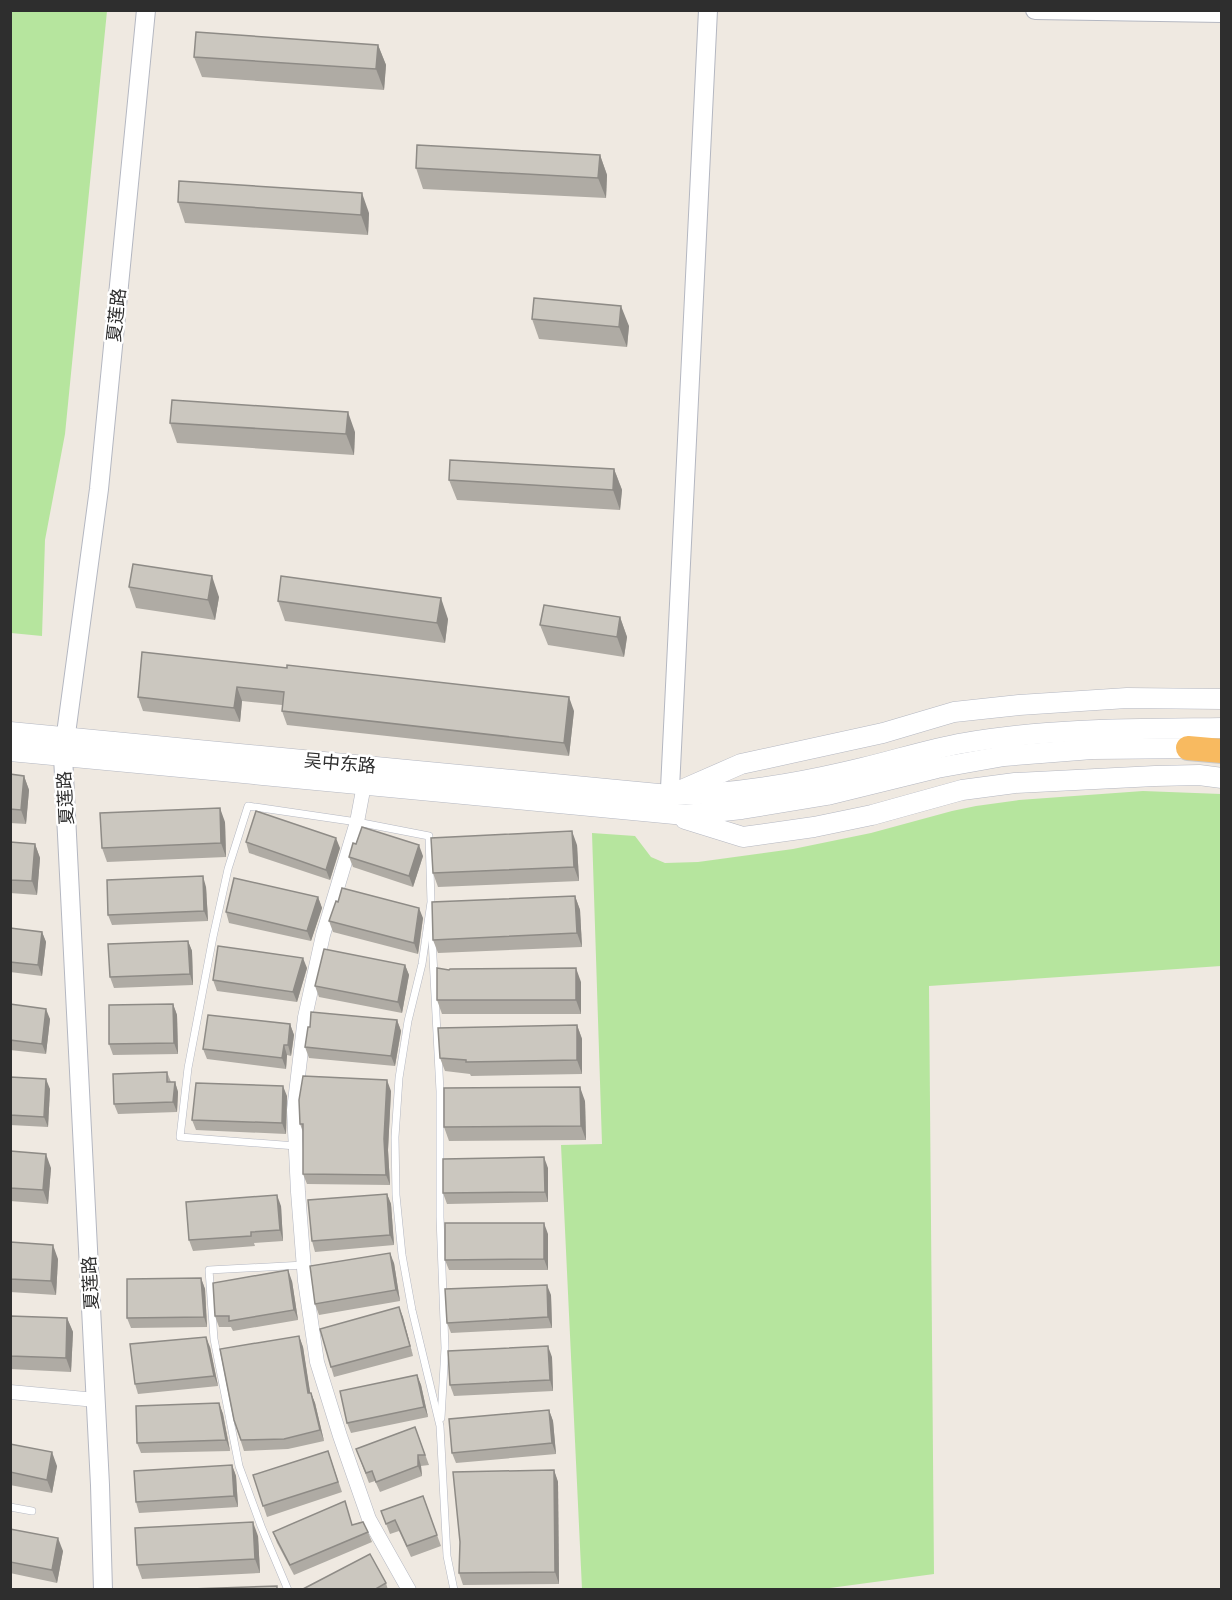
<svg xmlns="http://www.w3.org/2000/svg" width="1232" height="1600" font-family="'Public Sans','Noto Sans SC',sans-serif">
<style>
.green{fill:#b6e59e}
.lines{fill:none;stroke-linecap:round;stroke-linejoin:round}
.service-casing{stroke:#b4b7c1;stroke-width:8}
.minor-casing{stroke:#b4b7c1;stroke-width:15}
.tertiary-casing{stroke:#b4b7c1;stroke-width:20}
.secondary-casing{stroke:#b4b7c1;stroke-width:21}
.trunk-casing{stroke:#c9c9c9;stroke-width:26}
.service{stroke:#fff;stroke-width:7}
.minor{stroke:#fff;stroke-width:14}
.tertiary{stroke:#fff;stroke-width:18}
.secondary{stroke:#fff;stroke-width:20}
.trunk{stroke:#f8ba60;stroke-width:24}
.wall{fill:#afaba4}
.shaded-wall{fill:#8e8b86}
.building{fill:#cbc7bf;stroke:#8e8b86;stroke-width:1.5}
.labels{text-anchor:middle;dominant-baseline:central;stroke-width:5;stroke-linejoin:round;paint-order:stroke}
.street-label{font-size:18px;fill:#2e2e2e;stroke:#fff}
</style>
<rect width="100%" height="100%" fill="#efe9e1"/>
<g class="green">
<polygon points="10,11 107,11 65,434 45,540 42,636 11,633"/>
<polygon points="1143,791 1221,794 1221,966 929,986 934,1574 815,1590 582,1589 561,1145 602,1144 592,833 635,836 651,857 665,863 698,862 793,849 871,833 952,811 976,806 1019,800"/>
</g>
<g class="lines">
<g class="service-casing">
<g id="service">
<polyline points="431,919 440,1091 440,1217 445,1348 441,1418"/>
<polyline points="296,1146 180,1137 188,1068 213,937 228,869 248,806 357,822 429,836 431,902 422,964 408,1021 399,1078 395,1137 396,1195 402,1255 412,1310 440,1426 447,1556 454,1590"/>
<polyline points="10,1507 32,1511"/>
<polyline points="288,1590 261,1526 239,1466 214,1339 209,1270 304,1265"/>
</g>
</g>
<g class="minor-casing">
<g id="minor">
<polyline points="364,785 357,822 323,935 305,1017 294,1110 298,1192 305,1281 317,1362 340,1436 369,1519 409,1590"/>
<polyline points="10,1392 96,1400"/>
</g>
</g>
<g class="tertiary-casing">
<g id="tertiary">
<polyline points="1035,10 1222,13"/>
<polyline points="669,809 708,10"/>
<polyline points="103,1590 100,1485 63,756 99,489 146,10"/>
</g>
</g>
<g class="secondary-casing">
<g id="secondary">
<path d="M 10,732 L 669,795 C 734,795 800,783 862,768 C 896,760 929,749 964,743 C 1049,728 1135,729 1222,728"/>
<polyline points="10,751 685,815 742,809 827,795 937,768 1004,756 1092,749 1201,748"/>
<polyline points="677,792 741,764 883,733 954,712 1019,705 1127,698 1222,699"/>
<polyline points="685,819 743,837 814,827 872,815 962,790 1015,783 1155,776 1199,775 1222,778"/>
</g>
</g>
<g class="trunk-casing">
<polyline id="trunk" points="1188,748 1222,751"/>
</g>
<use href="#service" class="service"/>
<use href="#minor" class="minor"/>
<use href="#tertiary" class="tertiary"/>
<use href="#secondary" class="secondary"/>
<use href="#trunk" class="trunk"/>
</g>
<g class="wall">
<polygon points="378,45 386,65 384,90 202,77 194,57"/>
<polygon points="600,155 607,175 606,198 423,189 416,168"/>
<polygon points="178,202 369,213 368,235 185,223"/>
<polygon points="532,319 629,326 627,347 539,339"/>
<polygon points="170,423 355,432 354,455 177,443"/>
<polygon points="614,469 622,490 620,510 457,500 449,480"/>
<polygon points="129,587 219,597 215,620 136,608"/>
<polygon points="278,601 448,619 445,643 285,621"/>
<polygon points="620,617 627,637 624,657 548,645 540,625"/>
<polygon points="142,652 574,711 569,756 287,725 282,711 282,705 242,701 240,722 143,711 138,697"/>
<polygon points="10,774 24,776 29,790 26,824 10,823"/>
<polygon points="225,822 226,857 107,862 102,848"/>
<polygon points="10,842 35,844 40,858 37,895 10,893"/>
<polygon points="246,842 340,848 330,880 249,853"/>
<polygon points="356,844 423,856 413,887 353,867 349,857"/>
<polygon points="577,845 579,881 438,887 433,873"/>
<polygon points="206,887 208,921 112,925 108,915"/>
<polygon points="575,896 580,910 582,947 438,953 433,940"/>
<polygon points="318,897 322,908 311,941 229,923 226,912"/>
<polygon points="338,902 423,918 418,954 333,932 329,921"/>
<polygon points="10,928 42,932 46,942 42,976 10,972"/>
<polygon points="188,941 192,951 193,985 114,988 110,977"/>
<polygon points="405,965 409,975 402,1013 319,997 315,986"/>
<polygon points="307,968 297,1002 217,991 213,980"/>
<polygon points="449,970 581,982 581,1014 442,1014 437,1000"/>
<polygon points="10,1004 50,1019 46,1054 10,1050"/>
<polygon points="173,1004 177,1015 178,1054 113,1055 109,1044"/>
<polygon points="397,1020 401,1031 395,1066 309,1058 305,1047"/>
<polygon points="290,1024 294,1035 291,1056 287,1055 286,1069 207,1059 203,1049"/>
<polygon points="577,1025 582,1039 582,1074 471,1076 470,1074 445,1071 440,1058"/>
<polygon points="167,1072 171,1082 175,1082 178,1092 177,1112 118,1114 114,1104"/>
<polygon points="10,1077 50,1089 48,1127 10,1125"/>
<polygon points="391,1091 388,1150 390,1185 307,1184 303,1174 303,1132 300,1124"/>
<polygon points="287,1096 286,1134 196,1130 192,1120"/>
<polygon points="585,1101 586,1140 449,1141 444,1127"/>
<polygon points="10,1151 51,1168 48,1204 10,1201"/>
<polygon points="548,1168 548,1202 447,1204 443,1193"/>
<polygon points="387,1194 391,1204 394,1245 315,1252 312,1241"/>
<polygon points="281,1206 283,1241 254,1243 255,1246 193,1251 189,1240"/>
<polygon points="548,1234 548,1270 449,1270 445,1260"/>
<polygon points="10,1242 58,1259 56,1295 10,1292"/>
<polygon points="394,1263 400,1301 319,1315 315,1304"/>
<polygon points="201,1278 205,1289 207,1327 131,1328 127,1318"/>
<polygon points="292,1281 298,1320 233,1331 231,1327 219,1327 215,1316"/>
<polygon points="551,1295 552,1328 451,1333 447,1323"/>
<polygon points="399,1307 413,1356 334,1377 331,1367"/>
<polygon points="10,1316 67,1318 73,1332 71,1372 10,1369"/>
<polygon points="299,1336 303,1347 310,1393 311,1393 315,1403 324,1441 288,1449 244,1451 234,1420"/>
<polygon points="210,1347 218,1386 138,1394 135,1384"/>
<polygon points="552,1357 553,1391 454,1396 450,1385"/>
<polygon points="417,1375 421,1385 428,1417 351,1433 347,1423"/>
<polygon points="219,1403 223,1414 230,1451 141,1453 137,1443"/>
<polygon points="549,1410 553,1421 556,1454 456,1463 452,1453"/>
<polygon points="415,1427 429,1465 421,1466 422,1476 380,1492 375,1481 369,1483 356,1449"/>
<polygon points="10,1444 57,1466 52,1493 10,1485"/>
<polygon points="328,1451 342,1492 267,1517 253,1475"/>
<polygon points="232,1465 236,1476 238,1507 139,1513 136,1502"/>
<polygon points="554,1470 558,1482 559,1584 463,1585 459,1573"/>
<polygon points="423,1496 441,1546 411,1557 399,1531 390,1534 381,1511"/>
<polygon points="353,1525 368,1532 372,1542 294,1575 277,1543 273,1532"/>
<polygon points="10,1529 63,1551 57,1583 10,1573"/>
<polygon points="258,1536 260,1573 142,1579 137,1565"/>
<polygon points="386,1583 388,1590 303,1590"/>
</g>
<g class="shaded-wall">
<polygon points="378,45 386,65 384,90 376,69"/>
<polygon points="600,155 607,175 606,198 598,178"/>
<polygon points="362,193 369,213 368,235 361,215"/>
<polygon points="621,306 629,326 627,347 619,327"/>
<polygon points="348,412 355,432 354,455 346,434"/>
<polygon points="614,469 622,490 620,510 613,490"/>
<polygon points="212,576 219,597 215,620 208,600"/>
<polygon points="441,598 448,619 445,643 437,623"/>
<polygon points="620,617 627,637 624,657 617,637"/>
<polygon points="237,687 242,701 240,722 234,708"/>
<polygon points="569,697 574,711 569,756 564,743"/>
<polygon points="24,776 29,790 26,824 21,810"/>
<polygon points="220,808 225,822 226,857 221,843"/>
<polygon points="572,831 577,845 579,881 574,867"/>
<polygon points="336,838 340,848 330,880 326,870"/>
<polygon points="35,844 40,858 37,895 32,881"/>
<polygon points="419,845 423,856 413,887 409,876"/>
<polygon points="203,876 206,887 208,921 204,911"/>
<polygon points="575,896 580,910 582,947 577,933"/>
<polygon points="318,897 322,908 311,941 307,931"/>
<polygon points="419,908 423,918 418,954 414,943"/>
<polygon points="42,932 46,942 42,976 38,965"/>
<polygon points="188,941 192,951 193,985 190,974"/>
<polygon points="303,958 307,968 297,1002 293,992"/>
<polygon points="405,965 409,975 402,1013 398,1002"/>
<polygon points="576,968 581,982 581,1014 576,1000"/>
<polygon points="173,1004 177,1015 178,1054 174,1043"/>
<polygon points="46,1009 50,1019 46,1054 42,1044"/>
<polygon points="397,1020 401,1031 395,1066 391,1056"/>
<polygon points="290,1024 294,1035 291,1056 288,1045"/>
<polygon points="577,1025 582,1039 582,1074 577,1060"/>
<polygon points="284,1045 287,1055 286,1069 282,1058"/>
<polygon points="46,1079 50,1089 48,1127 44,1117"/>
<polygon points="387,1080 391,1091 388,1150 390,1185 386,1175 384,1139"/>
<polygon points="175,1082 178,1092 177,1112 173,1102"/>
<polygon points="283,1086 287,1096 286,1134 282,1123"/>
<polygon points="580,1087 585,1101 586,1140 581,1126"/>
<polygon points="46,1154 51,1168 48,1204 43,1190"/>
<polygon points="544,1157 548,1168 548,1202 545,1192"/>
<polygon points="387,1194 391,1204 394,1245 390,1235"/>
<polygon points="277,1195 281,1206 283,1241 280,1230"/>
<polygon points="544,1223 548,1234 548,1270 544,1259"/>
<polygon points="53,1245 58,1259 56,1295 51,1281"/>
<polygon points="390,1253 394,1263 400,1301 396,1290"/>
<polygon points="288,1270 292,1281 298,1320 294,1310"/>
<polygon points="201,1278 205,1289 207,1327 204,1317"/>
<polygon points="547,1285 551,1295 552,1328 548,1317"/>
<polygon points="399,1307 403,1317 413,1356 410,1346"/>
<polygon points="67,1318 73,1332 71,1372 66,1358"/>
<polygon points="299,1336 303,1347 312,1404 308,1393"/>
<polygon points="206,1337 210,1347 218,1386 214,1376"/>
<polygon points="548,1346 552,1357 553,1391 550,1380"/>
<polygon points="417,1375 421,1385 428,1417 424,1407"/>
<polygon points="311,1393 315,1403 324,1441 320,1430"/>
<polygon points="219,1403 223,1414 230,1451 226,1440"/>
<polygon points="549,1410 553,1421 556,1454 552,1443"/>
<polygon points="52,1452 57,1466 52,1493 47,1480"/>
<polygon points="418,1455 421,1466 422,1476 418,1466"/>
<polygon points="232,1465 236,1476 238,1507 234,1496"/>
<polygon points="554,1470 558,1482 559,1584 555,1572"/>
<polygon points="253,1522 258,1536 260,1573 255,1559"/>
<polygon points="58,1538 63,1551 57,1583 52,1570"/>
</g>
<g class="building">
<polygon points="196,32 378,45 376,69 194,57"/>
<polygon points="417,145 600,155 598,178 416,168"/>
<polygon points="179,181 362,193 361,215 178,202"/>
<polygon points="534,298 621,306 619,327 532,319"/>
<polygon points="172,400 348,412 346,434 170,423"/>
<polygon points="450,460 614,469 613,490 449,480"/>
<polygon points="133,564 212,576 208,600 129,587"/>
<polygon points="281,576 441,598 437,623 278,601"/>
<polygon points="544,605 620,617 617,637 540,625"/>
<polygon points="142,652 287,668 287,665 569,697 564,743 282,711 284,692 237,687 234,708 138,697"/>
<polygon points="10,774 24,776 21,810 10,809"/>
<polygon points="220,808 221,843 102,848 100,813"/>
<polygon points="256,811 336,838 326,870 246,842"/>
<polygon points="362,827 419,845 409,876 349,857 353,843 356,844"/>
<polygon points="572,831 574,867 433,873 431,838"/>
<polygon points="10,842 35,844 32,881 10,880"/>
<polygon points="203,876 204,911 108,915 107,880"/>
<polygon points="234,878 318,897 307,931 226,912"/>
<polygon points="342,888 419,908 414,943 329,921 336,901 338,902"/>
<polygon points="575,896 577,933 433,940 432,902"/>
<polygon points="10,928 42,932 38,965 10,962"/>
<polygon points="188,941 190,974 110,977 108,944"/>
<polygon points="218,946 303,958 293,992 213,980"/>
<polygon points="324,949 405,965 398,1002 315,986"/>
<polygon points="437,968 449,970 450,969 576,968 576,1000 437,1000"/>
<polygon points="10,1004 46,1009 42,1044 10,1040"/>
<polygon points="173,1004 174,1043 109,1044 109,1005"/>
<polygon points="311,1012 397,1020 391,1056 305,1047 308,1027 310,1027"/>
<polygon points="208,1015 290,1024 288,1045 284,1045 282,1058 203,1049"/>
<polygon points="577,1025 577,1060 466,1062 466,1060 440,1058 438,1028"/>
<polygon points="167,1072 167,1082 175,1082 173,1102 114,1104 113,1074"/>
<polygon points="303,1076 387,1080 384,1139 386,1175 303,1174 303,1124 300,1124 299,1100"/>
<polygon points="10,1077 46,1079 44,1117 10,1115"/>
<polygon points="196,1083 283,1086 282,1123 192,1120"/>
<polygon points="580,1087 581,1126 444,1127 444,1088"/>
<polygon points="10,1151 46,1154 43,1190 10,1188"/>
<polygon points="544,1157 545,1192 443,1193 443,1159"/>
<polygon points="387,1194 390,1235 312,1241 308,1200"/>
<polygon points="277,1195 280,1230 251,1232 251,1236 189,1240 186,1202"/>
<polygon points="445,1223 544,1223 544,1259 445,1260"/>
<polygon points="10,1242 53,1245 51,1281 10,1279"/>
<polygon points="390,1253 396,1290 315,1304 310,1266"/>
<polygon points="288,1270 294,1310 229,1321 229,1316 215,1316 213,1283"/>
<polygon points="201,1278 204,1317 127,1318 127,1279"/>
<polygon points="547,1285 548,1317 447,1323 445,1289"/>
<polygon points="399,1307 410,1346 331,1367 320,1329"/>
<polygon points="10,1316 67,1318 66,1358 10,1356"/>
<polygon points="299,1336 308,1393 311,1393 320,1430 284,1439 241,1440 234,1420 220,1349"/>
<polygon points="206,1337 214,1376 135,1384 130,1344"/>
<polygon points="548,1346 550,1380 450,1385 448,1351"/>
<polygon points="417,1375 424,1407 347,1423 340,1391"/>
<polygon points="219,1403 226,1440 137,1443 136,1406"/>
<polygon points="549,1410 552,1443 452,1453 449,1419"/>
<polygon points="415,1427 425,1455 418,1455 418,1466 376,1482 372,1471 366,1473 356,1449"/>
<polygon points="10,1444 52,1452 47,1480 10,1472"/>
<polygon points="328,1451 338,1482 263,1506 253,1475"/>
<polygon points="232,1465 234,1496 136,1502 134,1471"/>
<polygon points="554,1470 555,1572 459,1573 460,1542 453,1472"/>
<polygon points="423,1496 437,1535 407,1546 395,1520 386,1524 381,1511"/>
<polygon points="345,1501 352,1525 363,1522 368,1532 290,1565 273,1532"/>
<polygon points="253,1522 255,1559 137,1565 135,1528"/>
<polygon points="10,1529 58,1538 52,1570 10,1562"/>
<polygon points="370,1554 386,1583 374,1590 303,1589"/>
<polygon points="277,1586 277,1590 161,1590"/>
</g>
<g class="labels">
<g class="street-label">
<text transform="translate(116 315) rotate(-84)">夏莲路</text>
<text transform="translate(340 763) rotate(5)">吴中东路</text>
<text transform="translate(65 798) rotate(-93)">夏莲路</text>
<text transform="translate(90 1283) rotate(-93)">夏莲路</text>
</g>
</g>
<rect width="1232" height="1600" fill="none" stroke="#2e2e2e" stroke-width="24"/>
</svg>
